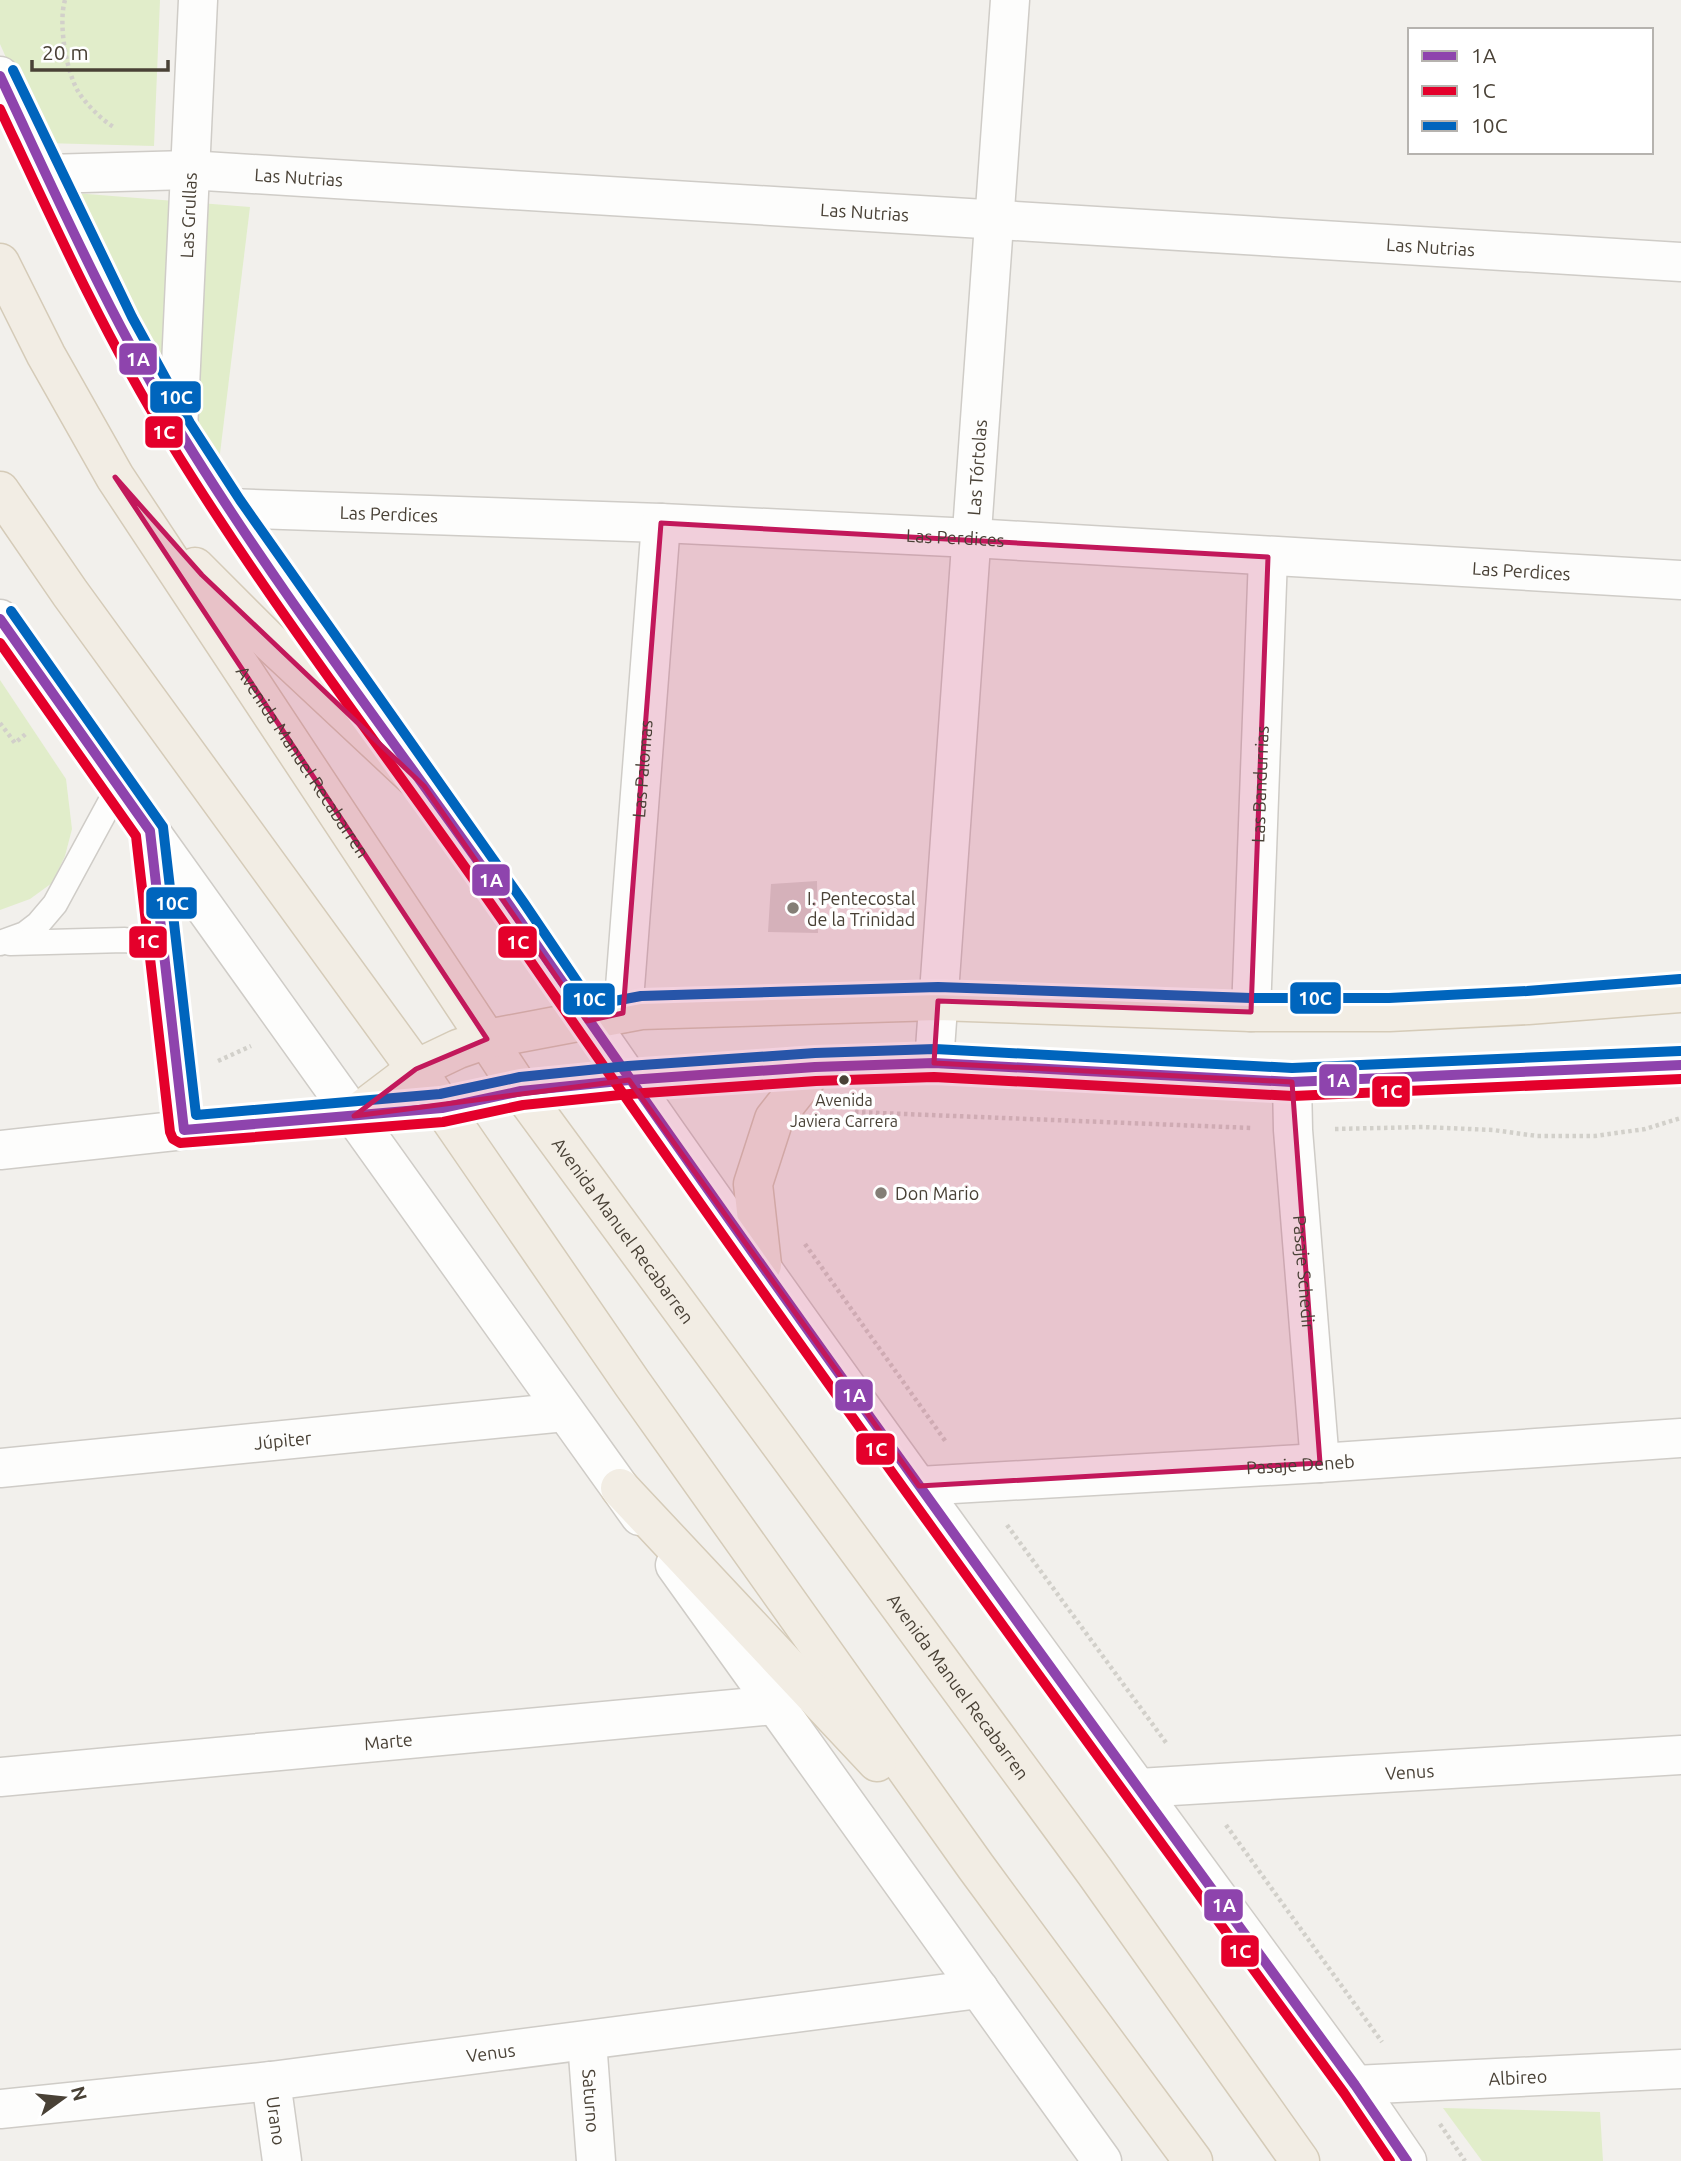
<svg xmlns="http://www.w3.org/2000/svg" width="1681" height="2161" font-family="Ubuntu,sans-serif">
<style>
.green{fill:#e1edca}
.building{fill:#dad7d2}
.lines{fill:none;stroke-linecap:round;stroke-linejoin:round}
.service-casing{stroke:#cfccc7;stroke-width:27}
.minor-casing{stroke:#cfccc7;stroke-width:41}
.tertiary-casing{stroke:#cfccc7;stroke-width:41}
.primary-casing{stroke:#d5cbb8;stroke-width:41}
.path{stroke:#d2d0ca;stroke-width:4.5;stroke-dasharray:3.5 3.5;stroke-linecap:butt}
.service{stroke:#fdfdfc;stroke-width:24}
.minor{stroke:#fdfdfc;stroke-width:38}
.tertiary{stroke:#fdfdfc;stroke-width:38}
.primary{stroke:#f2ede4;stroke-width:38}
.bus-1-casing{stroke:#fff;stroke-width:16}
.bus-2-casing{stroke:#fff;stroke-width:16}
.bus-3-casing{stroke:#fff;stroke-width:16}
.bus-1{stroke:#8e44ad;stroke-width:10}
.bus-2{stroke:#e4002b;stroke-width:10}
.bus-3{stroke:#0065bd;stroke-width:10}
.marked{fill:#c2185b;fill-opacity:0.2;stroke:#c2185b;stroke-width:5;stroke-linejoin:round}
.poi-dot{fill:#847e76;stroke:#fff;stroke-width:2.5}
.bus-dot{fill:#494136;stroke:#fff;stroke-width:2.5}
.labels{text-anchor:middle;dominant-baseline:central;stroke-width:7;stroke-linejoin:round;paint-order:stroke}
.bus-label{font-size:16px;fill:#494136;stroke:#fff}
.street-label{font-size:18px;fill:#494136;stroke:#fff}
.poi-label{font-size:18px;fill:#494136;stroke:#fff;text-anchor:start}
.line-badge{stroke:#fff;stroke-width:2.5}
.badge-label{font-size:19px;text-anchor:middle;font-weight:bold;fill:#fff}
</style>
<rect width="100%" height="100%" fill="#f2f0ec"/>
<g class="green">
<polygon points="0,0 160,0 154,146 44,143 0,44"/>
<polygon points="62,192 250,207 218,470"/>
<polygon points="0,680 66,779 72,829 65,856 52,883 30,899 0,910"/>
<polygon points="1443,2108 1600,2112 1603,2161 1482,2161"/>
</g>
<polygon class="building" points="817,881 818,933 768,932 771,884"/>
<g class="lines">
<g class="service-casing">
<g id="service">
<polyline points="0,943 25,934 38,924 55,904 119,786"/>
<polyline points="10,943 125,940 144,943 164,952"/>
</g>
</g>
<g class="minor-casing">
<g id="minor">
<path d="M 0,76 C 57,196 111,321 182,435 C 284,601 406,754 516,915 C 786,1312 1072,1698 1355,2085 L 1407,2161"/>
<path id="s1" d="M 47,174 L 188,170 L 1681,262"/>
<path id="s2" d="M 178,430 L 198,0"/>
<path id="s3" d="M 228,508 L 661,523 L 972,538 L 1681,580"/>
<polyline points="150,831 640,1516"/>
<path id="s4" d="M 1251,1012 L 1268,557"/>
<path id="s5" d="M 623,1013 L 661,523"/>
<path id="s6" d="M 934,1063 L 1010,0"/>
<path id="s7" d="M 1292,1082 L 1293,1130 L 1320,1463"/>
<path id="s8" d="M 0,1468 L 565,1412"/>
<path id="s9" d="M 919,1486 L 1320,1463 L 1681,1438"/>
<polyline points="675,1565 1102,2161"/>
<path id="s10" d="M 0,1777 L 775,1705"/>
<path id="s11" d="M 1139,1788 L 1681,1755"/>
<path id="s12" d="M 587,2041 L 596,2161"/>
<path id="s13" d="M 271,2081 L 282,2161"/>
<path id="s14" d="M 1355,2085 L 1681,2069"/>
<path id="s15" d="M 0,2109 L 271,2081 L 979,1989"/>
</g>
</g>
<g class="tertiary-casing">
<g id="tertiary">
<polyline points="0,619 150,831 184,1130"/>
<polyline points="0,1150 184,1130 442,1108"/>
</g>
</g>
<g class="primary-casing">
<g id="primary">
<path id="s16" d="M 0,263 L 46,355 L 115,477 L 521,1091 L 1095,1872 L 1300,2161"/>
<polyline points="0,491 70,593 416,1069 632,1383 976,1867 1193,2161"/>
<polyline points="195,567 270,642 424,786"/>
<polyline points="442,1108 521,1091 629,1080 815,1067 934,1063 1292,1082 1681,1065"/>
<polyline points="354,1116 416,1069 458,1049 487,1039 641,1010 938,1001 1251,1012 1389,1012 1528,1005 1681,993"/>
<polyline points="762,1265 753,1184 774,1119 815,1067"/>
<polyline points="620,1488 877,1762"/>
</g>
</g>
<g class="path">
<path d="M 65,0 C 58,23 66,72 79,93 C 88,106 101,119 115,128"/>
<polyline points="0,723 15,743 27,733"/>
<polyline points="218,1061 251,1046"/>
<polyline points="855,1112 1252,1128"/>
<polyline points="1335,1129 1423,1127 1493,1130 1537,1136 1595,1136 1645,1129 1681,1118"/>
<polyline points="805,1244 946,1442"/>
<polyline points="1007,1525 1167,1744"/>
<polyline points="1226,1825 1382,2042"/>
<polyline points="1440,2124 1465,2161"/>
</g>
<use href="#service" class="service"/>
<use href="#minor" class="minor"/>
<use href="#tertiary" class="tertiary"/>
<use href="#primary" class="primary"/>
<g class="bus-1-casing">
<g id="bus-1">
<path d="M 0,76 C 57,197 111,320 182,435 C 284,601 405,755 516,915 C 789,1310 1072,1698 1355,2085 L 1407,2161"/>
<polyline points="0,619 150,831 184,1130 442,1108 521,1091 629,1080 815,1067 934,1063 1292,1082 1681,1065"/>
</g>
</g>
<g class="bus-2-casing">
<g id="bus-2">
<path d="M 0,109 C 53,222 104,335 170,442 C 273,610 395,765 507,927 C 779,1321 1061,1707 1344,2093 L 1390,2161"/>
<polyline points="0,643 136,836 170,1132 173,1139 180,1143 443,1122 523,1105 630,1094 816,1081 934,1077 1293,1096 1681,1079"/>
</g>
</g>
<g class="bus-3-casing">
<g id="bus-3">
<polyline points="13,70 132,317 190,423 240,500 524,903 593,1005 641,996 938,987 1251,998 1389,998 1527,991 1680,979"/>
<polyline points="11,611 163,827 196,1115 440,1094 520,1077 628,1066 815,1053 935,1049 1292,1068 1680,1051"/>
</g>
</g>
<use href="#bus-1" class="bus-1"/>
<use href="#bus-2" class="bus-2"/>
<use href="#bus-3" class="bus-3"/>
</g>
<path class="marked" d="M 115,477 L 202,575 L 424,786 L 587,1021 L 623,1013 L 661,523 L 1268,557 L 1251,1012 L 938,1001 L 934,1063 L 1292,1082 L 1320,1463 L 919,1486 L 629,1080 L 354,1116 L 416,1069 L 487,1039 Z"/>
<g class="poi-dot">
<circle cx="793" cy="908" r="7"/>
<circle cx="881" cy="1193" r="7"/>
</g>
<circle class="bus-dot" cx="844" cy="1080" r="6"/>
<g class="labels">
<g class="bus-label">
<text x="844" y="1100">Avenida<tspan x="844" dy="21">Javiera Carrera</tspan></text>
</g>
<g class="street-label">
<text stroke="none"><textPath href="#s1" startOffset="252">Las Nutrias</textPath></text>
<text stroke="none"><textPath href="#s1" startOffset="819">Las Nutrias</textPath></text>
<text stroke="none"><textPath href="#s2" startOffset="215">Las Grullas</textPath></text>
<text stroke="none"><textPath href="#s1" startOffset="1386">Las Nutrias</textPath></text>
<text stroke="none"><textPath href="#s6" startOffset="597">Las Tórtolas</textPath></text>
<text stroke="none"><textPath href="#s3" startOffset="161">Las Perdices</textPath></text>
<text stroke="none"><textPath href="#s3" startOffset="728">Las Perdices</textPath></text>
<text stroke="none"><textPath href="#s3" startOffset="1295">Las Perdices</textPath></text>
<text stroke="none"><textPath href="#s16" startOffset="584">Avenida Manuel Recabarren</textPath></text>
<text stroke="none"><textPath href="#s5" startOffset="245">Las Palomas</textPath></text>
<text stroke="none"><textPath href="#s4" startOffset="228">Las Bandurrias</textPath></text>
<text stroke="none"><textPath href="#s16" startOffset="1152">Avenida Manuel Recabarren</textPath></text>
<text stroke="none"><textPath href="#s7" startOffset="191">Pasaje Schedir</textPath></text>
<text stroke="none"><textPath href="#s8" startOffset="284">Júpiter</textPath></text>
<text stroke="none"><textPath href="#s9" startOffset="382">Pasaje Deneb</textPath></text>
<text stroke="none"><textPath href="#s16" startOffset="1718">Avenida Manuel Recabarren</textPath></text>
<text stroke="none"><textPath href="#s10" startOffset="390">Marte</textPath></text>
<text stroke="none"><textPath href="#s11" startOffset="271">Venus</textPath></text>
<text stroke="none"><textPath href="#s15" startOffset="494">Venus</textPath></text>
<text stroke="none"><textPath href="#s14" startOffset="163">Albireo</textPath></text>
<text stroke="none"><textPath href="#s12" startOffset="60">Saturno</textPath></text>
<text stroke="none"><textPath href="#s13" startOffset="40">Urano</textPath></text>
</g>
<g class="poi-label">
<text x="807" y="898">I. Pentecostal<tspan x="807" dy="21">de la Trinidad</tspan></text>
<text x="895" y="1193">Don Mario</text>
</g>
</g>
<g class="line-badge">
<rect x="118" y="342" width="40" height="34" rx="7" fill="#8e44ad"/>
<rect x="149" y="380" width="53" height="34" rx="7" fill="#0065bd"/>
<rect x="144" y="415" width="40" height="34" rx="7" fill="#e4002b"/>
<rect x="471" y="863" width="40" height="34" rx="7" fill="#8e44ad"/>
<rect x="145" y="886" width="53" height="34" rx="7" fill="#0065bd"/>
<rect x="128" y="925" width="40" height="34" rx="7" fill="#e4002b"/>
<rect x="497" y="925" width="41" height="34" rx="7" fill="#e4002b"/>
<rect x="1289" y="981" width="53" height="34" rx="7" fill="#0065bd"/>
<rect x="562" y="982" width="54" height="34" rx="7" fill="#0065bd"/>
<rect x="1318" y="1063" width="40" height="34" rx="7" fill="#8e44ad"/>
<rect x="1371" y="1075" width="40" height="33" rx="7" fill="#e4002b"/>
<rect x="834" y="1378" width="40" height="34" rx="7" fill="#8e44ad"/>
<rect x="855" y="1432" width="41" height="34" rx="7" fill="#e4002b"/>
<rect x="1203" y="1888" width="41" height="34" rx="7" fill="#8e44ad"/>
<rect x="1220" y="1934" width="40" height="34" rx="7" fill="#e4002b"/>
</g>
<g class="badge-label">
<text x="138" y="366">1A</text>
<text x="176" y="404">10C</text>
<text x="164" y="439">1C</text>
<text x="491" y="887">1A</text>
<text x="172" y="910">10C</text>
<text x="148" y="948">1C</text>
<text x="518" y="949">1C</text>
<text x="1315" y="1005">10C</text>
<text x="589" y="1006">10C</text>
<text x="1338" y="1087">1A</text>
<text x="1391" y="1098">1C</text>
<text x="854" y="1402">1A</text>
<text x="876" y="1456">1C</text>
<text x="1224" y="1912">1A</text>
<text x="1240" y="1958">1C</text>
</g>
<rect x="1408" y="28" width="245" height="126" fill="#ffffff" stroke="#b6b3af" stroke-width="2"/>
<rect x="1422" y="51" width="35" height="10" fill="#8e44ad" stroke="#b6b3af" stroke-width="2"/>
<text x="1471" y="63" font-size="21" fill="#494136">1A</text>
<rect x="1422" y="86" width="35" height="10" fill="#e4002b" stroke="#b6b3af" stroke-width="2"/>
<text x="1471" y="98" font-size="21" fill="#494136">1C</text>
<rect x="1422" y="121" width="35" height="10" fill="#0065bd" stroke="#b6b3af" stroke-width="2"/>
<text x="1471" y="133" font-size="21" fill="#494136">10C</text>
<g transform="translate(63 2098) rotate(75)" stroke="#ffffff" stroke-width="5" paint-order="stroke">
<path d="M0-5L12 26L0 18L-12 26Z" fill="#494136"/>
<text y="-10" font-size="19" font-weight="bold" text-anchor="middle" fill="#494136">N</text>
</g>
<path d="M32 60v10h136v-10" fill="none" stroke="#494136" stroke-width="3.5"/>
<text x="42" y="60" font-size="21" fill="#494136" stroke="#ffffff" stroke-width="5" paint-order="stroke">20 m</text>
</svg>
